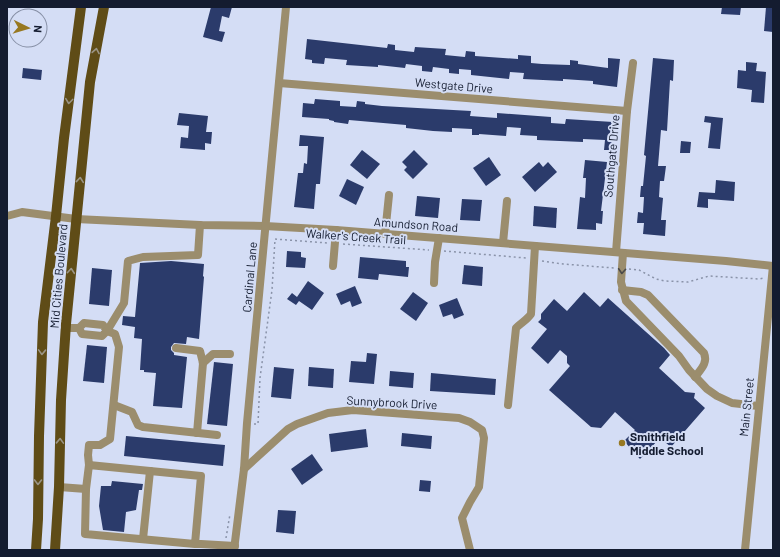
<svg xmlns="http://www.w3.org/2000/svg" width="780" height="557" font-family="Barlow,sans-serif">
<style>
.building{fill:#2b3b6b}
.lines{fill:none;stroke-linecap:round;stroke-linejoin:round}
.path{stroke:#8a93a9;stroke-width:1.5;stroke-dasharray:2 3;stroke-linecap:butt}
.minor{stroke:#9b8d6d;stroke-width:8}
.major{stroke:#5f4c17;stroke-width:10}
.oneway{stroke:#9a9486}
.oneway2{stroke:#4a4948}
.poi-dot{fill:#977821;stroke:#d4ddf5;stroke-width:1.5}
.labels{text-anchor:middle;dominant-baseline:central;stroke-width:4;stroke-linejoin:round;paint-order:stroke}
.street-label{font-size:12px;fill:#141c30;stroke:#d4ddf5}
.poi-label{font-size:12px;font-weight:bold;fill:#141c30;stroke:#d4ddf5;text-anchor:start}
</style>
<rect width="100%" height="100%" fill="#d4ddf5"/>
<g class="building">
<polygon points="211,7 232,7 229,18 222,16 219,31 225,32 222,42 203,37"/>
<polygon points="722,7 741,7 740,15 721,14"/>
<polygon points="766,7 773,7 773,32 764,31"/>
<polygon points="307,39 387,48 388,44 395,45 395,50 414,52 415,47 446,49 445,55 465,57 466,51 475,52 475,56 518,59 518,55 531,56 531,63 542,64 570,65 570,60 578,61 578,64 608,68 608,58 620,59 617,87 593,84 593,81 563,79 563,81 523,79 524,73 510,72 509,79 471,75 471,70 459,69 459,74 449,73 449,69 433,67 432,72 422,71 422,66 406,64 405,68 378,65 378,67 346,65 347,60 325,58 324,64 312,63 312,60 305,59"/>
<polygon points="653,58 674,60 673,81 670,80 667,131 661,130 658,166 666,166 664,181 660,181 659,197 663,198 661,220 666,220 665,236 643,234 644,223 637,223 638,212 643,213 644,197 640,197 641,186 643,186 646,156 644,155"/>
<polygon points="746,62 757,63 756,71 766,72 764,103 751,102 752,90 737,88 738,70 746,71"/>
<polygon points="23,68 42,70 41,80 22,78"/>
<polygon points="315,99 340,101 340,106 356,107 357,101 365,102 365,104 382,106 471,111 470,116 497,118 497,113 551,117 551,123 565,124 566,119 613,122 611,150 604,150 605,140 583,139 583,142 537,140 537,136 520,135 521,128 507,127 506,136 479,134 479,135 472,135 472,129 452,128 452,132 433,131 406,128 406,125 349,120 348,124 334,122 334,121 329,120 329,119 302,117 303,103 314,104"/>
<polygon points="179,113 208,116 206,132 212,132 211,144 205,143 205,150 180,148 181,137 188,138 189,126 177,125"/>
<polygon points="705,116 723,118 720,149 708,148 711,123 704,122"/>
<polygon points="300,135 324,137 320,184 316,184 314,209 294,207 298,173 303,173 304,163 307,164 308,146 299,146"/>
<polygon points="681,141 691,142 690,153 680,153"/>
<polygon points="362,150 380,164 367,179 350,165"/>
<polygon points="414,150 428,164 413,179 404,170 407,167 402,162"/>
<polygon points="489,157 501,175 486,186 473,168"/>
<polygon points="585,160 607,162 601,211 603,211 602,224 596,223 596,230 577,229 580,197 585,198 586,178 583,178"/>
<polygon points="539,162 543,167 548,162 557,172 535,192 522,177"/>
<polygon points="347,179 364,187 356,205 339,196"/>
<polygon points="716,180 735,182 734,201 708,199 708,208 697,207 699,192 715,193"/>
<polygon points="417,196 440,198 438,218 415,216"/>
<polygon points="462,199 482,200 480,221 460,220"/>
<polygon points="534,206 557,208 556,228 533,226"/>
<polygon points="287,251 301,252 301,257 306,258 305,268 286,267"/>
<polygon points="360,257 406,261 406,267 409,267 408,277 379,274 378,280 358,278"/>
<polygon points="171,261 204,264 203,276 204,277 199,339 187,337 186,344 174,343 171,347 171,350 174,353 174,355 187,357 182,408 153,406 156,373 144,372 144,370 140,370 142,339 134,338 135,327 122,325 123,316 135,317 140,263"/>
<polygon points="464,265 483,267 482,286 462,284"/>
<polygon points="92,268 112,270 109,306 89,304"/>
<polygon points="308,281 324,293 312,310 299,301 296,305 287,299 292,293 297,297"/>
<polygon points="355,286 362,303 352,307 350,301 341,305 336,294"/>
<polygon points="413,292 428,303 416,321 400,309"/>
<polygon points="584,292 600,307 608,298 664,348 670,355 659,368 685,392 695,393 694,398 705,408 671,447 660,438 640,459 624,441 635,430 615,412 601,428 591,427 549,390 570,366 567,363 567,356 560,350 548,364 531,348 547,329 538,322 541,319 541,314 554,299 567,311"/>
<polygon points="457,298 464,315 454,319 452,314 443,317 439,305"/>
<polygon points="87,345 107,347 104,383 83,381"/>
<polygon points="367,353 377,354 374,384 349,382 351,361 366,362"/>
<polygon points="214,362 233,364 227,426 207,424"/>
<polygon points="274,367 294,369 291,399 271,397"/>
<polygon points="309,367 334,369 333,388 308,386"/>
<polygon points="390,371 414,373 413,388 389,386"/>
<polygon points="431,373 496,379 495,395 430,391"/>
<polygon points="366,429 368,447 331,452 329,434"/>
<polygon points="402,433 432,436 431,449 401,446"/>
<polygon points="126,436 225,445 223,466 124,456"/>
<polygon points="312,454 323,470 302,485 291,469"/>
<polygon points="420,480 431,481 430,492 419,491"/>
<polygon points="112,481 143,484 142,490 139,490 136,510 126,512 124,532 103,530 99,506 101,486 111,486"/>
<polygon points="278,510 296,511 294,534 276,532"/>
</g>
<g class="lines">
<g class="path">
<polyline points="343,244 429,250"/>
<polyline points="444,251 526,258"/>
<polyline points="542,261 563,264 614,268"/>
<polyline points="629,269 639,270 656,279 665,281 688,282 709,276 759,279 764,278"/>
<polyline points="254,424 258,424 260,378 272,290 275,239 327,243"/>
<polyline points="226,538 230,514"/>
</g>
<g class="minor">
<polyline points="279,83 627,111"/>
<polyline points="7,216 22,212 76,219 200,225 265,226 336,230 726,261 773,266"/>
<polyline points="385,234 389,195"/>
<polyline points="503,243 507,201"/>
<polyline points="616,252 627,111 633,63"/>
<polyline points="623,253 621,282 626,301 679,356 689,370 707,389 717,396 732,403 758,406"/>
<polyline points="333,266 336,230"/>
<polyline points="434,283 435,262 439,238"/>
<path d="M 622,290 L 641,292 L 648,295 L 704,353 C 708,363 701,369 695,377"/>
<polyline points="66,328 79,328 84,323 103,325 107,331 102,336 82,334 79,328"/>
<polyline points="176,348 200,351 203,363 197,433"/>
<polyline points="203,363 213,354 230,354"/>
<polyline points="114,405 132,412 138,425 143,427 217,435"/>
<path d="M 508,405 L 516,328 C 521,323 527,320 531,314 L 535,246"/>
<polyline points="89,465 88,455 89,445 100,445 110,439 119,347 115,334 107,331 124,303 128,261 143,257 198,255 200,225"/>
<polyline points="244,469 288,429 297,424 328,413 353,410 459,418 470,422 482,430 484,438 479,487 470,502 462,518 470,550"/>
<polyline points="59,487 86,489"/>
<polyline points="143,539 150,471"/>
<polyline points="195,544 201,476 89,465 86,489 85,534 195,544 201,544 235,546"/>
<polyline points="234,550 244,469 247,423 286,7"/>
<polyline points="745,550 773,266"/>
</g>
<g class="major">
<polyline points="36,550 38,519 39,436 43,322 56,216 64,138 81,7"/>
<polyline points="55,550 59,487 61,400 66,324 90,82 104,7"/>
</g>
</g>
<defs><path id="oneway-chevron" d="M-2-3.5L2.5 0L-2 3.5" fill="none" stroke-width="1.6" stroke-linecap="round" stroke-linejoin="round"/></defs>
<g class="oneway">
<use href="#oneway-chevron" transform="translate(96 51) rotate(-80)"/>
<use href="#oneway-chevron" transform="translate(69 101) rotate(97)"/>
<use href="#oneway-chevron" transform="translate(80 180) rotate(-84)"/>
<use href="#oneway-chevron" transform="translate(71 271) rotate(-85)"/>
<use href="#oneway-chevron" transform="translate(42 352) rotate(92)"/>
<use href="#oneway-chevron" transform="translate(60 441) rotate(-88)"/>
<use href="#oneway-chevron" transform="translate(38 482) rotate(91)"/>
</g>
<use class="oneway2" href="#oneway-chevron" transform="translate(622 271) rotate(94)"/>
<circle class="poi-dot" cx="622" cy="443" r="4"/>
<g class="labels">
<g class="street-label">
<text transform="translate(454 85) rotate(5)">Westgate Drive</text>
<text transform="translate(611 156) rotate(-85)">Southgate Drive</text>
<text transform="translate(416 224) rotate(4)">Amundson Road</text>
<text transform="translate(356 236) rotate(4)">Walker's Creek Trail</text>
<text transform="translate(58 276) rotate(-85)">Mid Cities Boulevard</text>
<text transform="translate(249 277) rotate(-85)">Cardinal Lane</text>
<text transform="translate(392 402) rotate(3)">Sunnybrook Drive</text>
<text transform="translate(746 407) rotate(-84)">Main Street</text>
</g>
<g class="poi-label">
<text x="630" y="436">Smithfield<tspan x="630" dy="14">Middle School</tspan></text>
</g>
</g>
<rect width="780" height="557" fill="none" stroke="#141c30" stroke-width="16"/>
<g transform="translate(28 28) rotate(95)"><circle r="19" fill="#d4ddf5" stroke="#8790a6"/>
<path d="M0-3L7 15L0 10L-7 15Z" fill="#977821"/>
<text y="-6" font-size="11" font-weight="bold" text-anchor="middle" fill="#141c30">N</text>
</g>
</svg>
